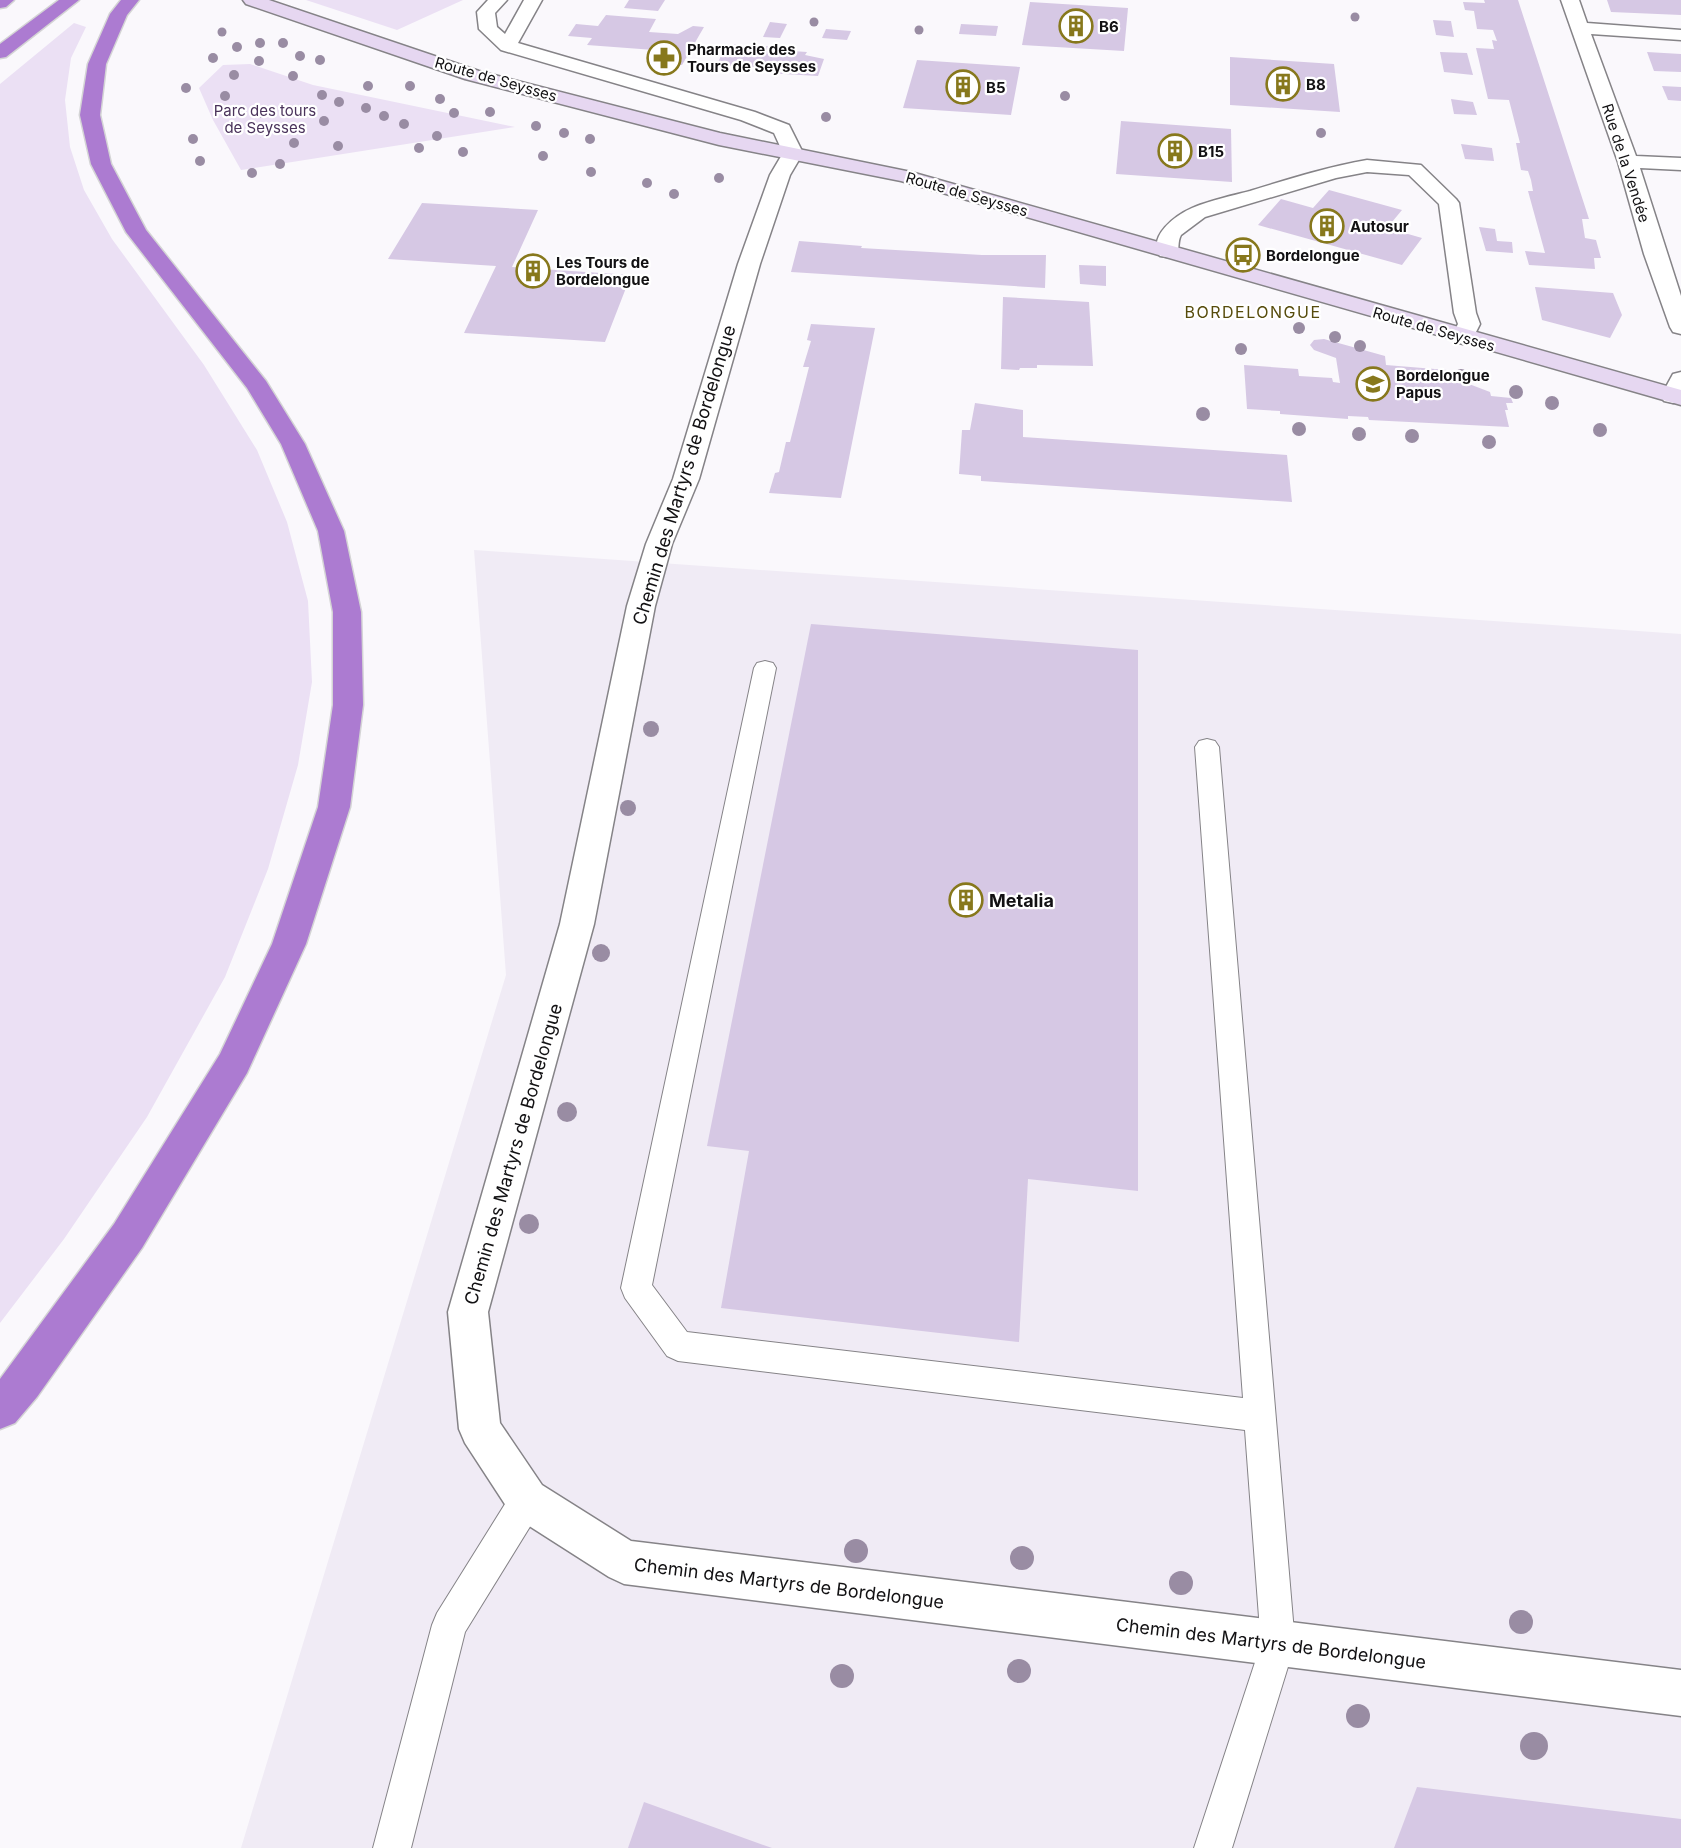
<svg xmlns="http://www.w3.org/2000/svg" width="1681" height="1848" font-family="Inter,sans-serif">
<style>
.built{fill:#f0ebf5}
.green{fill:#ebe0f4}
.building{fill:#d6c8e4}
.lines{fill:none;stroke-linecap:round;stroke-linejoin:round}
.lane-casing{stroke:#858387;stroke-width:2}
.street-casing{stroke:#858387;stroke-width:3}
.secondary-casing{stroke:#858387;stroke-width:3}
.highway-casing{stroke:#d4d4d5;stroke-width:3}
.lane{fill:#fff;fill-rule:evenodd}
.street{fill:#fff;fill-rule:evenodd}
.secondary{fill:#e6d7f1;fill-rule:evenodd}
.highway{fill:#ac7bd1;fill-rule:evenodd}
.tree{fill:#998ca3}
.labels{text-anchor:middle;dominant-baseline:central;stroke-width:4.5;stroke-linejoin:round;paint-order:stroke}
.far-poi-label{font-size:15px;font-weight:bold;fill:#121113;stroke:#fff;text-anchor:start}
.far-street-label{font-size:15px;fill:#121113;stroke:#fff}
.far-park-label{font-size:15px;fill:#4a335b;stroke:#fff}
.far-neighbourhood-label{font-size:16px;letter-spacing:1.5px;fill:#574c0c;stroke:#fff}
.street-label{font-size:18px;fill:#121113;stroke:#fff}
.poi-label{font-size:18px;font-weight:bold;fill:#121113;stroke:#fff;text-anchor:start}
</style>
<rect width="100%" height="100%" fill="#faf8fc"/>
<polygon class="built" points="474,550 1681,634 1681,1848 241,1848 506,975"/>
<g class="green">
<polygon points="306,0 463,0 397,30"/>
<polygon points="74,23 86,27 71,58 65,100 70,147 84,190 112,239 204,365 257,450 287,522 308,601 312,682 298,765 268,869 225,977 147,1117 64,1239 0,1323 0,84"/>
<polygon points="250,64 313,85 515,127 241,170 213,120 199,88 223,65"/>
</g>
<g class="building">
<polygon points="629,0 665,0 658,11 624,8"/>
<polygon points="1484,0 1518,0 1589,219 1582,219 1585,238 1596,240 1601,258 1594,258 1595,269 1529,265 1525,251 1545,253 1528,191 1533,191 1531,180 1528,171 1521,170 1516,143 1520,143 1509,100 1488,99 1476,48 1494,49 1492,40 1497,41 1493,30 1477,29 1474,11 1465,10 1463,2 1485,3"/>
<polygon points="1607,0 1681,0 1681,15 1611,12"/>
<polygon points="1030,2 1128,8 1124,51 1022,45"/>
<polygon points="606,15 656,19 649,32 678,34 693,26 704,27 682,65 647,62 654,50 587,45 592,38 568,36 576,24 598,26"/>
<polygon points="1433,20 1451,21 1454,37 1436,35"/>
<polygon points="770,22 787,24 780,38 763,37"/>
<polygon points="961,24 998,26 996,36 959,34"/>
<polygon points="826,29 851,31 847,40 822,38"/>
<polygon points="726,44 778,47 775,56 791,54 792,51 807,52 805,55 824,59 818,76 766,73 767,68 717,65"/>
<polygon points="1440,52 1467,53 1473,75 1444,72"/>
<polygon points="1647,52 1681,54 1681,72 1654,71"/>
<polygon points="1230,57 1334,64 1340,112 1230,105"/>
<polygon points="917,60 1020,67 1011,115 903,108"/>
<polygon points="1662,86 1681,87 1681,101 1668,100"/>
<polygon points="1451,99 1473,102 1477,115 1454,114"/>
<polygon points="1121,121 1231,129 1232,182 1116,174"/>
<polygon points="1461,144 1492,148 1494,161 1465,159"/>
<polygon points="1329,190 1402,210 1387,228 1422,238 1402,265 1258,225 1281,199 1313,208"/>
<polygon points="422,203 538,210 512,267 631,275 605,342 464,333 496,266 388,259"/>
<polygon points="1479,227 1495,229 1497,241 1512,242 1513,253 1486,251"/>
<polygon points="799,241 862,246 861,248 982,255 1046,255 1045,288 791,272"/>
<polygon points="1232,250 1254,257 1250,261 1228,254"/>
<polygon points="1079,265 1106,266 1106,286 1080,284"/>
<polygon points="1535,287 1613,293 1622,315 1610,338 1542,320"/>
<polygon points="1003,297 1089,302 1093,366 1037,365 1037,368 1020,368 1019,370 1001,369"/>
<polygon points="811,324 875,328 841,498 769,493 775,473 779,472 786,442 790,442 809,367 803,367 811,341 807,340"/>
<polygon points="1324,339 1385,356 1386,365 1447,370 1448,376 1490,392 1491,396 1511,398 1513,403 1506,403 1508,410 1505,410 1509,427 1369,420 1368,417 1348,416 1348,419 1280,414 1280,411 1247,409 1244,365 1298,369 1299,376 1332,378 1333,382 1340,383 1336,358 1314,350 1310,345 1314,340"/>
<polygon points="975,403 1023,410 1023,437 1287,455 1292,502 981,481 981,476 959,474 962,430 970,430"/>
<polygon points="811,624 1138,650 1138,1191 1028,1179 1019,1342 721,1308 749,1151 707,1146"/>
<polygon points="1417,1787 1681,1819 1681,1848 1394,1848"/>
<polygon points="644,1802 772,1848 628,1848"/>
</g>
<g class="lines">
<g class="lane-casing">
<g id="lane">
<polygon points="765,661 773,663 776,668 652,1285 687,1332 1243,1398 1195,747 1199,741 1207,739 1215,741 1219,747 1295,1644 1232,1848 1194,1848 1261,1644 1245,1430 678,1361 667,1356 625,1298 621,1288 754,668 757,663"/>
<polygon points="527,1483 539,1488 544,1500 539,1512 465,1632 411,1848 373,1848 432,1625 437,1613 515,1488"/>
</g>
</g>
<g class="street-casing">
<g id="street">
<polygon points="488,0 507,0 495,13 497,27 505,34 524,0 542,0 518,43 755,112 789,125 803,153 790,175 760,264 699,479 672,544 655,606 594,924 488,1312 500,1423 542,1485 631,1541 1681,1670 1681,1716 624,1584 609,1577 512,1515 465,1443 459,1429 448,1312 560,924 627,606 646,544 673,479 738,264 770,175 783,153 774,133 741,120 501,50 479,29 477,12"/>
<polygon points="1561,0 1579,0 1587,23 1681,30 1681,40 1591,34 1636,156 1681,158 1681,170 1640,168 1681,296 1681,334 1673,332 1670,327 1644,254 1618,162"/>
<path d="M 1367,160 L 1421,165 L 1456,199 L 1459,203 L 1476,313 L 1480,324 L 1471,342 L 1463,344 L 1455,342 L 1451,337 L 1458,324 L 1454,313 L 1439,204 L 1409,175 L 1367,172 L 1336,178 L 1205,217 L 1181,235 C 1177,242 1180,249 1176,256 L 1168,257 L 1160,256 C 1147,236 1176,215 1192,208 C 1211,200 1231,196 1250,191 C 1289,179 1327,167 1367,160 Z"/>
<polygon points="1681,372 1681,401 1673,403 1664,401 1661,396 1673,374"/>
</g>
</g>
<g class="secondary-casing">
<polygon id="secondary" points="243,0 269,0 479,71 720,133 911,172 1681,390 1681,405 901,181 719,145 465,79 246,4"/>
</g>
<g class="highway-casing">
<g id="highway">
<polygon points="0,0 14,0 6,7 0,8"/>
<polygon points="59,0 79,0 6,57 0,58 0,44"/>
<polygon points="121,0 139,0 127,15 106,64 100,115 111,164 146,230 266,381 305,444 344,531 361,612 363,705 350,807 306,944 247,1073 142,1248 37,1397 15,1423 0,1429 0,1379 114,1224 220,1054 272,944 318,807 333,705 333,612 318,531 281,444 247,388 126,232 91,164 80,115 88,64 110,14"/>
</g>
</g>
<use href="#lane" class="lane"/>
<use href="#street" class="street"/>
<use href="#secondary" class="secondary"/>
<use href="#highway" class="highway"/>
</g>
<g class="tree">
<circle cx="1355" cy="17" r="4.5"/>
<circle cx="814" cy="22" r="4.5"/>
<circle cx="919" cy="30" r="4.5"/>
<circle cx="222" cy="32" r="4.5"/>
<circle cx="260" cy="43" r="5"/>
<circle cx="283" cy="43" r="5"/>
<circle cx="237" cy="47" r="5"/>
<circle cx="300" cy="56" r="5"/>
<circle cx="213" cy="58" r="5"/>
<circle cx="320" cy="60" r="5"/>
<circle cx="259" cy="61" r="5"/>
<circle cx="234" cy="75" r="5"/>
<circle cx="293" cy="76" r="5"/>
<circle cx="368" cy="86" r="5"/>
<circle cx="410" cy="86" r="5"/>
<circle cx="186" cy="88" r="5"/>
<circle cx="322" cy="95" r="5"/>
<circle cx="225" cy="96" r="5"/>
<circle cx="1065" cy="96" r="5"/>
<circle cx="440" cy="99" r="5"/>
<circle cx="339" cy="102" r="5"/>
<circle cx="366" cy="108" r="5"/>
<circle cx="296" cy="112" r="5"/>
<circle cx="490" cy="112" r="5"/>
<circle cx="262" cy="113" r="5"/>
<circle cx="454" cy="113" r="5"/>
<circle cx="384" cy="116" r="5"/>
<circle cx="826" cy="117" r="5"/>
<circle cx="324" cy="121" r="5"/>
<circle cx="404" cy="124" r="5"/>
<circle cx="536" cy="126" r="5"/>
<circle cx="564" cy="133" r="5"/>
<circle cx="1321" cy="133" r="5"/>
<circle cx="437" cy="136" r="5"/>
<circle cx="193" cy="139" r="5"/>
<circle cx="590" cy="139" r="5"/>
<circle cx="294" cy="143" r="5"/>
<circle cx="338" cy="146" r="5"/>
<circle cx="419" cy="148" r="5"/>
<circle cx="463" cy="152" r="5"/>
<circle cx="543" cy="156" r="5"/>
<circle cx="200" cy="161" r="5"/>
<circle cx="280" cy="164" r="5"/>
<circle cx="591" cy="172" r="5"/>
<circle cx="252" cy="173" r="5"/>
<circle cx="719" cy="178" r="5"/>
<circle cx="647" cy="183" r="5"/>
<circle cx="674" cy="194" r="5"/>
<circle cx="1299" cy="328" r="6"/>
<circle cx="1335" cy="337" r="6"/>
<circle cx="1360" cy="346" r="6"/>
<circle cx="1241" cy="349" r="6"/>
<circle cx="1461" cy="376" r="7"/>
<circle cx="1516" cy="392" r="7"/>
<circle cx="1552" cy="403" r="7"/>
<circle cx="1203" cy="414" r="7"/>
<circle cx="1299" cy="429" r="7"/>
<circle cx="1600" cy="430" r="7"/>
<circle cx="1359" cy="434" r="7"/>
<circle cx="1412" cy="436" r="7"/>
<circle cx="1489" cy="442" r="7"/>
<circle cx="651" cy="729" r="8"/>
<circle cx="628" cy="808" r="8"/>
<circle cx="601" cy="953" r="9"/>
<circle cx="567" cy="1112" r="10"/>
<circle cx="529" cy="1224" r="10"/>
<circle cx="856" cy="1551" r="12"/>
<circle cx="1022" cy="1558" r="12"/>
<circle cx="1181" cy="1583" r="12"/>
<circle cx="1521" cy="1622" r="12"/>
<circle cx="1019" cy="1671" r="12"/>
<circle cx="842" cy="1676" r="12"/>
<circle cx="1358" cy="1716" r="12"/>
<circle cx="1534" cy="1746" r="14"/>
</g>
<defs>
<g id="building-ring" transform="scale(1.725)"><circle r="9.5" fill="#fff" stroke="#87781c" stroke-width="1.5"/><path d="M-4-6H4V6H1V3H-1V6H-4ZM-2.5-4.3h1.7v1.8h-1.7ZM.8-4.3h1.7v1.8H.8ZM-2.5-1h1.7V.8h-1.7ZM.8-1h1.7V.8H.8Z" fill="#87781c"/></g>
<g id="pharmacy-ring" transform="scale(1.725)"><circle r="9.5" fill="#fff" stroke="#87781c" stroke-width="1.5"/><path d="M-2-6h4v4h4v4h-4v4h-4v-4h-4v-4h4Z" fill="#87781c"/></g>
<g id="bus-ring" transform="scale(1.725)"><circle r="9.5" fill="#fff" stroke="#87781c" stroke-width="1.5"/><path d="M-5-6H5V4H4V6H2V4H-2V6H-4V4H-5ZM-3.5-4V0h7V-4ZM-3.5 1.2v1.5H-2V1.2ZM2 1.2v1.5H3.5V1.2Z" fill="#87781c"/></g>
<g id="school-ring" transform="scale(1.725)"><circle r="9.5" fill="#fff" stroke="#87781c" stroke-width="1.5"/><path d="M0-5L7-2L0 1L-7-2ZM-4 1L0 2.5L4 1V4Q0 6-4 4Z" fill="#87781c"/></g>
</defs>
<g fill-rule="evenodd">
<use href="#building-ring" x="1076" y="26"/>
<use href="#pharmacy-ring" x="664" y="58"/>
<use href="#building-ring" x="1283" y="84"/>
<use href="#building-ring" x="963" y="87"/>
<use href="#building-ring" x="1175" y="151"/>
<use href="#building-ring" x="1327" y="226"/>
<use href="#bus-ring" x="1243" y="255"/>
<use href="#building-ring" x="533" y="271"/>
<use href="#school-ring" x="1373" y="384"/>
<use href="#building-ring" x="966" y="900"/>
</g>
<g class="labels">
<g class="far-poi-label">
<text x="1099" y="26">B6</text>
<text x="687" y="49">Pharmacie des<tspan x="687" dy="17">Tours de Seysses</tspan></text>
<text x="1306" y="84">B8</text>
<text x="986" y="87">B5</text>
<text x="1198" y="151">B15</text>
<text x="1350" y="226">Autosur</text>
<text x="1266" y="255">Bordelongue</text>
<text x="556" y="262">Les Tours de<tspan x="556" dy="17">Bordelongue</tspan></text>
<text x="1396" y="375">Bordelongue<tspan x="1396" dy="17">Papus</tspan></text>
</g>
<g class="far-street-label">
<text transform="translate(496 79) rotate(16)">Route de Seysses</text>
<text transform="translate(1626 163) rotate(72)">Rue de la Vendée</text>
<text transform="translate(967 194) rotate(16)">Route de Seysses</text>
<text transform="translate(1434 329) rotate(16)">Route de Seysses</text>
</g>
<g class="far-park-label">
<text x="265" y="110">Parc des tours<tspan x="265" dy="17">de Seysses</tspan></text>
</g>
<g class="far-neighbourhood-label">
<text x="1253" y="312">BORDELONGUE</text>
</g>
<g class="street-label">
<text transform="translate(684 475) rotate(-73)">Chemin des Martyrs de Bordelongue</text>
<text transform="translate(513 1154) rotate(-74)">Chemin des Martyrs de Bordelongue</text>
<text transform="translate(789 1583) rotate(7)">Chemin des Martyrs de Bordelongue</text>
<text transform="translate(1271 1643) rotate(7)">Chemin des Martyrs de Bordelongue</text>
</g>
<g class="poi-label">
<text x="989" y="900">Metalia</text>
</g>
</g>
</svg>
